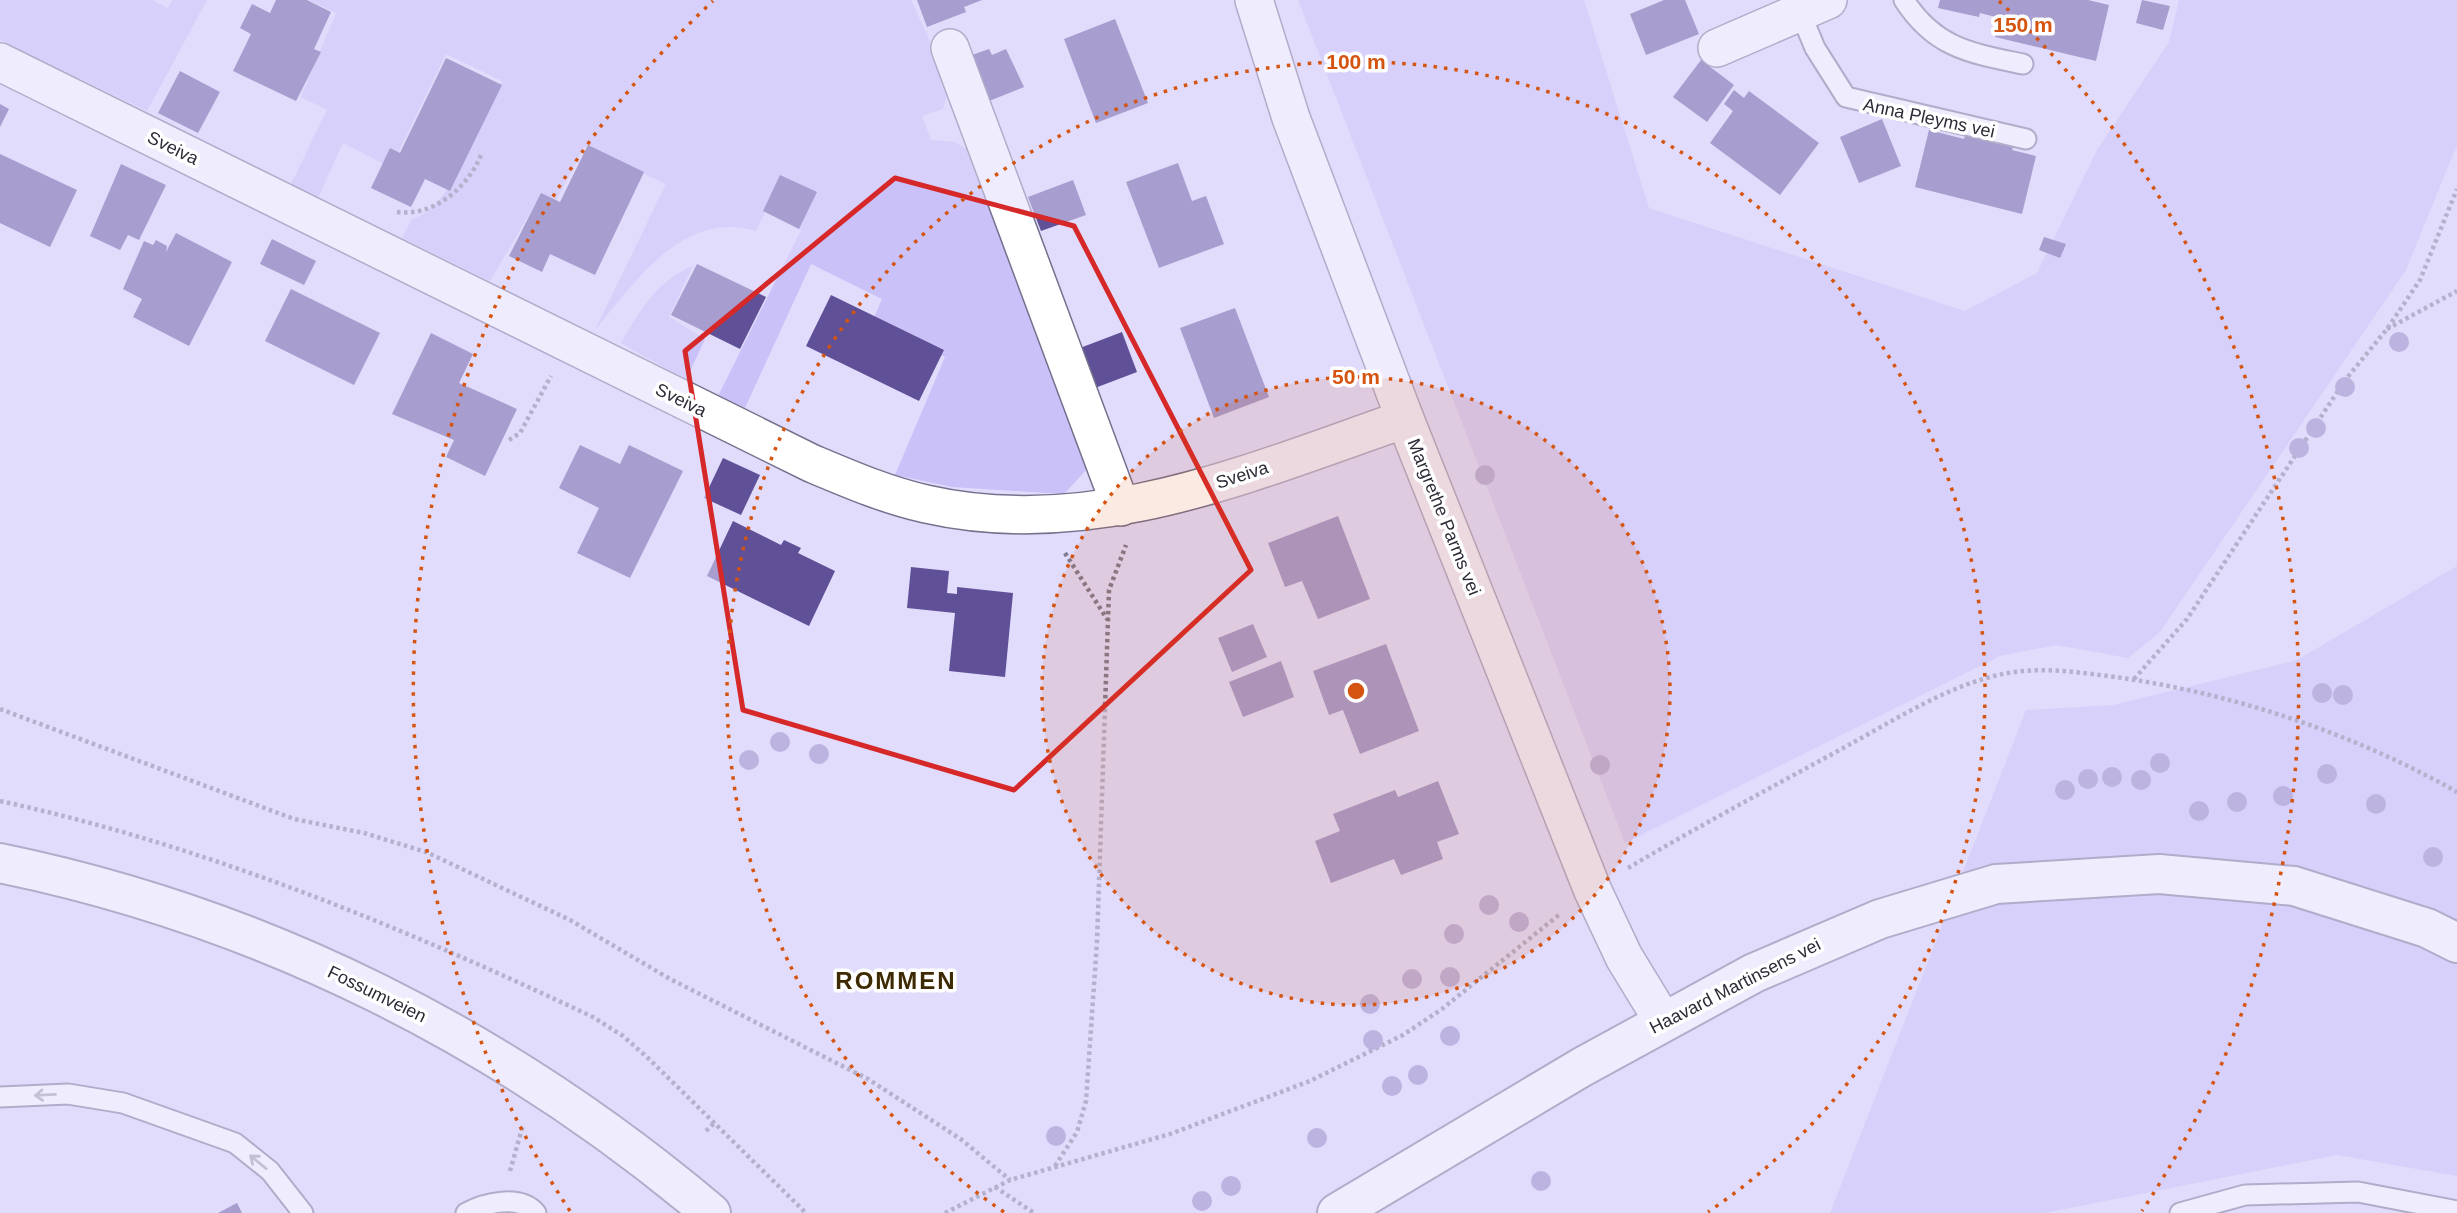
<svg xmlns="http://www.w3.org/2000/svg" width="2457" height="1213" font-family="Arial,sans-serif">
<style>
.green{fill:#c9c1f8}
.building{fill:#5f5097}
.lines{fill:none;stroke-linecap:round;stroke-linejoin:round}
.service-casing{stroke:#75718d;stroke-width:23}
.minor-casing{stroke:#75718d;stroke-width:40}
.tertiary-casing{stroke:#75718d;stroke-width:42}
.path{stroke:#7f7b90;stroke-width:4.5;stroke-dasharray:3.5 3.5;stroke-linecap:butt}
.service{stroke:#fff;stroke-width:19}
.minor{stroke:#fff;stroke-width:37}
.tertiary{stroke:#fff;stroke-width:38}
.tree{fill:#9080bf}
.oneway{stroke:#a0a0a5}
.marked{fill:none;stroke:#d62828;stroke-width:5;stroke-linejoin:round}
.ring{fill:none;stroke:#d55410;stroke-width:3.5;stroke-dasharray:3.5 7}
.labels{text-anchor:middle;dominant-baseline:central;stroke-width:7;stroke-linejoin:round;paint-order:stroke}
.street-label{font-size:18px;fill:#2d2b37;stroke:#fff}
.district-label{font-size:24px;font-weight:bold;letter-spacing:2px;fill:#3d2a02;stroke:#fff}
.centre{fill:#d55410;stroke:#fff;stroke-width:3.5}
.ring-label{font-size:21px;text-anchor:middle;font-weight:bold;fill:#d55410;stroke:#fff;stroke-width:7;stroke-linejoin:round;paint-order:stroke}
</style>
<rect width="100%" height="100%" fill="#e1dcfc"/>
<g class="green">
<polygon points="0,0 152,0 168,8 172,0 207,0 147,111 0,40"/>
<path d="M 309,0 L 911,0 L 950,84 L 943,109 L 922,116 L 931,140 L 955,142 L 970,151 L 1088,468 L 1064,494 L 952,487 L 895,475 L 945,357 L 872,322 L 882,299 L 811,264 L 745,408 L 718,396 L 801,230 L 766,210 L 756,231 C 683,209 635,282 595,330 L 666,184 L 584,147 L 555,203 L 540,196 L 490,281 L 402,238 L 412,219 C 452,209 484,117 502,81 L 446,54 L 395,159 L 388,166 L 343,143 L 317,200 L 291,184 L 327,110 L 301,97 L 336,13 Z"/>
<polygon points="1298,0 1584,0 1649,208 1965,311 2037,273 2097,150 2169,42 2179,0 2457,0 2457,145 2406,270 2160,632 2128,658 2056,645 2000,656 1625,843"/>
<path d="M 693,266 L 669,317 L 705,339 L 686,380 L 621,343 C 640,311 657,280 693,266 Z"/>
<polygon points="2457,566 2457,1176 2337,1155 2045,1213 1830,1213 2026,710 2114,705 2297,660"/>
</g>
<g class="building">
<polygon points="276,0 307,0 331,12 314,49 321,52 296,101 233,71 251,34 240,28 252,4 270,13"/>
<polygon points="917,0 982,0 964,7 966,12 927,27"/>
<polygon points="1664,0 1685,0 1699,34 1646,55 1630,14"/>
<polygon points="1940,0 2088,0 2109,5 2096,61 1995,37 2000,18 1980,13 1979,17 1938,8"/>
<polygon points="2142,0 2170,6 2163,30 2136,23"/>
<polygon points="1115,19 1148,103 1096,123 1064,39"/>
<polygon points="989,49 992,55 1006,49 1024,87 989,101 972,55"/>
<polygon points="446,58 502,85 450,191 425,179 411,207 371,188 390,148 400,153"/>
<polygon points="1701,60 1734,85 1707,122 1673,97"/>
<polygon points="180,71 220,92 198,133 158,113"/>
<polygon points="1734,90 1744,98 1749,91 1819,143 1780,195 1710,143 1733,111 1724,104"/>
<polygon points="0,104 9,109 0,127"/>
<polygon points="1882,119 1901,166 1859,183 1840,137"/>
<polygon points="1929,130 1964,139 1966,132 2014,144 2012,150 2036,156 2022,214 1915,187"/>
<polygon points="588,145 644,172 595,275 550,254 542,272 509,256 541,193 560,202"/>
<polygon points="0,154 77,190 50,247 0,223"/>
<polygon points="1178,163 1192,201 1206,196 1224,244 1159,268 1126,182"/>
<polygon points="121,164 166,185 139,240 128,235 120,250 90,236"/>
<polygon points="780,175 817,192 799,229 763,211"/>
<polygon points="1073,180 1086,215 1041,231 1028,197"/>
<polygon points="176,233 232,262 189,346 133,317 142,299 123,289 144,241 153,245 156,240 167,246 166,252"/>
<polygon points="2044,237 2066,244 2060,258 2039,250"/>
<polygon points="272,239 316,261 304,285 260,264"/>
<polygon points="697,264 766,297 740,349 671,315"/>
<polygon points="291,289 380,333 354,385 265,341"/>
<polygon points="831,295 944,350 919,401 806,346"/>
<polygon points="1235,308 1269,397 1214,418 1180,328"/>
<polygon points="1122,332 1137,372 1095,388 1080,348"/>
<polygon points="431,333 473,354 459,383 517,409 485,476 446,457 454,440 392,414"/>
<polygon points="580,445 620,464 629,445 683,471 630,578 577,553 599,508 559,488"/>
<polygon points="723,458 760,475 741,515 704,498"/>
<polygon points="1338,516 1370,599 1318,619 1302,581 1285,587 1268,543"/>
<polygon points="733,521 781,545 784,540 801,548 798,553 835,571 809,626 707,576"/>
<polygon points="911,567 949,571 947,593 957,594 957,587 1013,593 1005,677 949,671 955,613 907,608"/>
<polygon points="1253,624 1267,657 1232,672 1218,638"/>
<polygon points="1386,644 1419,731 1360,754 1343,710 1329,715 1313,671"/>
<polygon points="1281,661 1294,697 1243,717 1229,682"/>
<polygon points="1438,781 1459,834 1437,842 1443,859 1401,875 1394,859 1331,883 1315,841 1340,831 1333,814 1395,790 1398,797"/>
<polygon points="237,1203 242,1213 218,1213"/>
</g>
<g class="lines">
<g class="service-casing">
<g id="service">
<path d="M 1904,0 C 1935,48 1970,53 2023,64"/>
<polyline points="1800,12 1815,48 1846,97 2026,139"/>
<polyline points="0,1097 68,1094 123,1103 235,1143 270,1171 303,1213"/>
<path d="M 466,1213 C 484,1203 520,1194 536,1213"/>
<polyline points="2180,1213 2245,1195 2358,1192 2457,1211"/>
</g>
</g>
<g class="minor-casing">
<g id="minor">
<polyline points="1254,0 1291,118 1405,419 1593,891 1624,957 1663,1021"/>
<polyline points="950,48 1121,507"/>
<polyline points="1717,48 1828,0"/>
<path d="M 0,62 L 811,463 C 849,479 886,495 926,504 C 1093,542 1251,472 1405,419"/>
</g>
</g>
<g class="tertiary-casing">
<g id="tertiary">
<path d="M 0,863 C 264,917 505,1039 711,1213"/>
<polyline points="1337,1213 1582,1067 1754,973 1880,919 1996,884 2159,874 2294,886 2427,928 2457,943"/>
</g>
</g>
<g class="path">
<path d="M 397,212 C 434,217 468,187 481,155"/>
<polyline points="2387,329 2457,291"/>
<polyline points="509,440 520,433 551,376"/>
<polyline points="1065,553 1107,619"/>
<polyline points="2134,679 2187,619 2346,379 2387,329 2420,280 2457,189"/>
<polyline points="0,709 294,819 364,833 426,852 570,920 670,979 868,1079 962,1140 1010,1180"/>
<path d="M 0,801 C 207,846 402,927 593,1017 L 623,1036 L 648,1058 L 806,1213"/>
<path d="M 1628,868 C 1699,826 1772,787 1845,747 C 1895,720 1951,683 2008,673 C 2042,667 2075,672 2108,676 C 2229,692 2351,732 2457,792"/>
<polyline points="706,1131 714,1123"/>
<polyline points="1055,1166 1077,1132 1086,1101 1097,942 1109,590 1126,545"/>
<polyline points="510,1171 523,1125"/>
<polyline points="995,1187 1034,1213"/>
<polyline points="945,1213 1010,1180 1170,1134 1310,1081 1403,1035 1442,1009 1560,914"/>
</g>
<use href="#service" class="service"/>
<use href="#minor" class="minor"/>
<use href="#tertiary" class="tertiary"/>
</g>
<g class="tree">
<circle cx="2399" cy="342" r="10"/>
<circle cx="2345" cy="387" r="10"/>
<circle cx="2316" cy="428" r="10"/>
<circle cx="2299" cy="448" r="10"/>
<circle cx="1485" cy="475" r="10"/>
<circle cx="2322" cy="693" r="10"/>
<circle cx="2343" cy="695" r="10"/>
<circle cx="780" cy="742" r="10"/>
<circle cx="819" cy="754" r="10"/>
<circle cx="749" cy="760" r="10"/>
<circle cx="2160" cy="763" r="10"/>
<circle cx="1600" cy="765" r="10"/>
<circle cx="2327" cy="774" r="10"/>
<circle cx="2112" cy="777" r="10"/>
<circle cx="2088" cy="779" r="10"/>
<circle cx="2141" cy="780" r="10"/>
<circle cx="2065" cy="790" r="10"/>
<circle cx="2283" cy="796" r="10"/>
<circle cx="2237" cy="802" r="10"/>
<circle cx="2376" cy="804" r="10"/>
<circle cx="2199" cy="811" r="10"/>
<circle cx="2433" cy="857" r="10"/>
<circle cx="1489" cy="905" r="10"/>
<circle cx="1519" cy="922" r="10"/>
<circle cx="1454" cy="934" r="10"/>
<circle cx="1450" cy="977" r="10"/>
<circle cx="1412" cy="979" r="10"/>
<circle cx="1370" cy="1004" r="10"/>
<circle cx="1450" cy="1036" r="10"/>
<circle cx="1373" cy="1040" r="10"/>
<circle cx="1418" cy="1075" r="10"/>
<circle cx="1392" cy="1086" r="10"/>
<circle cx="1056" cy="1136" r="10"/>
<circle cx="1317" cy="1138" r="10"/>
<circle cx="1541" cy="1181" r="10"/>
<circle cx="1231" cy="1186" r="10"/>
<circle cx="1202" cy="1201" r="10"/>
</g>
<defs><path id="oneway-shaft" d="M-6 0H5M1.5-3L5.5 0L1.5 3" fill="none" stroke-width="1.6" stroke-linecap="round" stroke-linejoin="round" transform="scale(1.75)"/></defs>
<g class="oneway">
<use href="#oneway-shaft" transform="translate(45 1095) rotate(177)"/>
<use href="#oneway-shaft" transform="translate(258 1162) rotate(-141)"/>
</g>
<path d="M0 0H2457V1213H0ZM 895,178 L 1074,226 L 1251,570 L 1014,790 L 743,710 L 685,351 Z" fill="#e1dcfc" fill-opacity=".55" fill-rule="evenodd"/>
<path class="marked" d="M 895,178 L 1074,226 L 1251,570 L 1014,790 L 743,710 L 685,351 Z"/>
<circle cx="1356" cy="691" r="314" fill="#d55410" fill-opacity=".12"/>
<g class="ring">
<circle cx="1356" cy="691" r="314"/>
<path d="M1004 1212A629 629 0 1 1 1708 1212"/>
<path d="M570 1211A943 943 0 0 1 713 1M1999 1A943 943 0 0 1 2142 1211"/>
</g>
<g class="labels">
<g class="street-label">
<text transform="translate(1929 118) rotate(12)">Anna Pleyms vei</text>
<text transform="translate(173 148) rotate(26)">Sveiva</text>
<text transform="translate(681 400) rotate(26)">Sveiva</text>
<text transform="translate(1242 475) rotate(-18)">Sveiva</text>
<text transform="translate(1444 517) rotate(68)">Margrethe Parms vei</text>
<text transform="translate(1735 986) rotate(-27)">Haavard Martinsens vei</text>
<text transform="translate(377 994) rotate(26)">Fossumveien</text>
</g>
<g class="district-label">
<text x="896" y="980">ROMMEN</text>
</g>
</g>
<circle cx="1356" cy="691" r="10" class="centre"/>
<g class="ring-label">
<text x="2023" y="32">150 m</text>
<text x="1356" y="69">100 m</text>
<text x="1356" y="384">50 m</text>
</g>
</svg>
